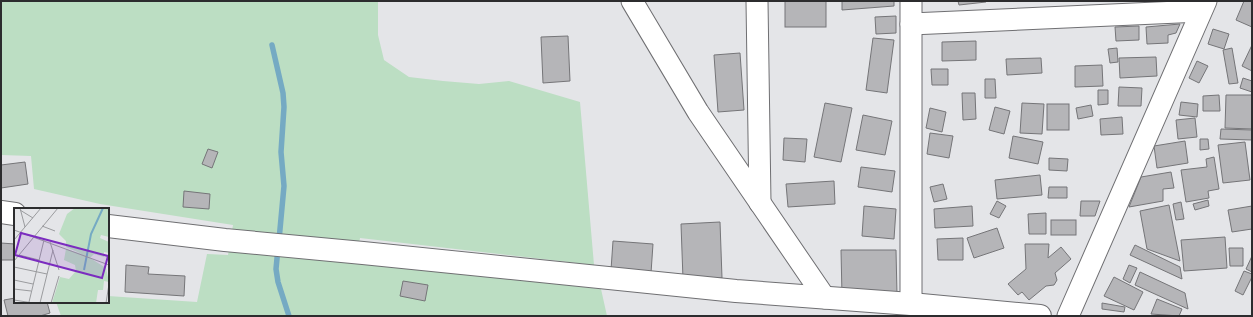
<svg xmlns="http://www.w3.org/2000/svg" width="1253" height="317" font-family="Arial,sans-serif">
<style>
.green{fill:#bcdec3}
.lines{fill:none;stroke-linecap:round;stroke-linejoin:round}
.stream{stroke:#75aac3;stroke-width:5.5}
.building{fill:#b5b5b8;stroke:#757578}
.street-casing{stroke:#6f6f72;stroke-width:23}
.secondary-casing{stroke:#6f6f72;stroke-width:24}
.street{stroke:#fff;stroke-width:21}
.secondary{stroke:#fff;stroke-width:22}
.inset-river{fill:none;stroke:#75aac3;stroke-width:2}
.inset-road{fill:none;stroke:#9a9b9e;stroke-width:1}
.view{fill:#7b2cbf;fill-opacity:0.15;stroke:#7b2cbf;stroke-width:2}
.inset-edge{fill:none;stroke:#2c2c2e;stroke-width:2}
</style>
<rect width="100%" height="100%" fill="#e4e5e8"/>
<polygon class="green" points="1,1 378,1 378,35 384,60 409,77 443,81 479,84 509,81 580,102 594,265 360,238 356,262 601,289 607,316 61,316 56,302 108,302 108,296 197,302 207,254 228,255 233,225 100,204 34,189 31,156 1,155"/>
<g class="lines">
<g class="stream">
<polyline points="272,45 283,93 284,107 281,152 284,186 279,240"/>
<polyline points="278,248 276,269 278,282 289,316"/>
</g>
</g>
<g class="building">
<rect x="785" y="1" width="41" height="26"/>
<polygon points="842,1 894,1 894,6 842,10"/>
<polygon points="958,1 986,1 986,2 959,5"/>
<polygon points="1244,1 1252,1 1252,27 1236,20"/>
<polygon points="896,16 896,33 876,34 875,17"/>
<polygon points="1180,24 1176,33 1168,35 1168,43 1147,44 1146,27"/>
<polygon points="1139,26 1139,40 1116,41 1115,27"/>
<polygon points="1213,29 1229,34 1224,49 1208,44"/>
<polygon points="568,36 570,81 543,83 541,37"/>
<polygon points="873,38 894,40 887,93 866,90"/>
<polygon points="976,41 976,60 942,61 942,42"/>
<polygon points="1252,45 1252,71 1242,66"/>
<polygon points="1117,48 1118,62 1110,63 1108,49"/>
<polygon points="1232,48 1238,83 1229,84 1223,50"/>
<polygon points="740,53 744,110 718,112 714,55"/>
<polygon points="1156,57 1157,76 1120,78 1119,58"/>
<polygon points="1041,58 1042,73 1007,75 1006,59"/>
<polygon points="1197,61 1208,66 1199,83 1189,78"/>
<polygon points="1102,65 1103,86 1075,87 1075,66"/>
<polygon points="931,69 948,69 948,85 932,85"/>
<polygon points="1243,78 1252,81 1252,92 1240,88"/>
<polygon points="985,79 995,79 996,98 985,98"/>
<polygon points="1119,87 1142,88 1141,106 1118,106"/>
<polygon points="1098,90 1108,90 1108,104 1098,105"/>
<polygon points="962,93 975,93 976,119 963,120"/>
<polygon points="1219,95 1220,111 1203,111 1203,96"/>
<polygon points="1226,95 1252,95 1252,129 1225,128"/>
<polygon points="1181,102 1198,104 1197,117 1179,115"/>
<polygon points="825,103 852,108 841,162 814,157"/>
<polygon points="1022,103 1044,104 1042,134 1020,133"/>
<rect x="1047" y="104" width="22" height="26"/>
<polygon points="1091,105 1093,116 1078,119 1076,108"/>
<polygon points="995,107 1010,111 1004,134 989,130"/>
<polygon points="930,108 946,112 942,132 926,128"/>
<polygon points="863,115 892,121 885,155 856,150"/>
<polygon points="1122,117 1123,134 1101,135 1100,119"/>
<polygon points="1195,118 1197,137 1178,139 1176,120"/>
<polygon points="1221,129 1252,130 1252,140 1220,139"/>
<polygon points="930,133 953,136 949,158 927,154"/>
<polygon points="1013,136 1043,142 1038,164 1009,158"/>
<polygon points="784,138 807,139 805,162 783,160"/>
<polygon points="1200,139 1208,139 1209,149 1200,150"/>
<polygon points="1185,141 1188,163 1157,168 1154,146"/>
<polygon points="1245,142 1250,180 1223,183 1218,145"/>
<polygon points="208,149 218,152 212,168 202,164"/>
<polygon points="1214,157 1219,189 1208,191 1209,198 1186,202 1181,170 1207,167 1206,159"/>
<polygon points="1049,158 1068,159 1067,171 1049,170"/>
<polygon points="25,162 28,184 1,188 1,165"/>
<polygon points="861,167 895,171 892,192 858,187"/>
<polygon points="1171,172 1174,188 1163,189 1163,201 1129,207 1141,177"/>
<polygon points="1040,175 1042,195 997,199 995,180"/>
<polygon points="834,181 835,204 788,207 786,184"/>
<polygon points="943,184 947,199 934,202 930,187"/>
<polygon points="1049,187 1067,187 1067,198 1048,198"/>
<polygon points="184,191 210,194 209,209 183,207"/>
<polygon points="1208,200 1209,206 1195,210 1193,204"/>
<polygon points="997,201 1006,206 999,218 990,214"/>
<polygon points="1081,201 1100,201 1095,216 1080,216"/>
<polygon points="1181,202 1184,219 1176,220 1173,204"/>
<polygon points="1169,205 1180,261 1147,249 1140,211"/>
<polygon points="864,206 896,209 894,239 862,236"/>
<polygon points="972,206 973,226 935,228 934,209"/>
<polygon points="1252,206 1252,229 1232,232 1228,210"/>
<polygon points="1046,213 1046,234 1029,234 1028,214"/>
<rect x="1051" y="220" width="25" height="15"/>
<polygon points="720,222 722,278 683,279 681,224"/>
<polygon points="997,228 1004,248 974,258 967,238"/>
<polygon points="1225,237 1227,268 1184,271 1181,240"/>
<polygon points="963,238 963,260 938,260 937,239"/>
<polygon points="613,241 653,244 651,273 611,270"/>
<polygon points="1,243 15,244 15,260 1,260"/>
<polygon points="1025,244 1049,244 1048,258 1061,247 1071,259 1055,273 1057,280 1054,285 1046,286 1029,300 1022,292 1018,295 1008,284 1026,269"/>
<polygon points="1135,245 1180,267 1182,279 1130,255"/>
<polygon points="1229,248 1243,248 1243,266 1230,266"/>
<polygon points="841,250 896,250 897,295 842,296"/>
<polygon points="1252,256 1252,272 1246,269"/>
<polygon points="126,265 149,267 148,274 185,276 184,296 125,292"/>
<polygon points="1129,265 1137,268 1130,283 1123,279"/>
<polygon points="1244,271 1252,274 1252,277 1243,295 1235,291"/>
<polygon points="1140,272 1185,293 1188,309 1135,285"/>
<polygon points="1114,277 1143,292 1134,310 1104,296"/>
<polygon points="403,281 428,285 425,301 400,296"/>
<polygon points="15,298 15,302 47,302 50,313 40,316 8,316 4,300"/>
<polygon points="1157,299 1182,309 1179,316 1151,314"/>
<polygon points="1102,303 1125,307 1124,312 1102,309"/>
</g>
<g class="lines">
<g class="street-casing">
<g id="street">
<polyline points="632,1 698,112 825,298"/>
<polyline points="757,1 760,203"/>
<polyline points="911,1 911,304"/>
<polyline points="911,24 1201,11"/>
<polyline points="1068,316 1206,1"/>
</g>
</g>
<g class="secondary-casing">
<g id="secondary">
<polyline points="1,212 15,214"/>
<polyline points="108,226 225,240 363,253 736,291 911,304 1040,316"/>
</g>
</g>
<use href="#street" class="street"/>
<use href="#secondary" class="secondary"/>
</g>
<g transform="translate(14 208)">
<rect width="95" height="95" fill="#e4e5e8"/>
<path d="M 61,0 L 95,0 L 95,29 L 87,27 L 86,30 L 95,34 L 95,45 L 90,44 L 90,49 L 80,46 L 76,50 L 92,60 L 95,74 L 90,73 L 89,82 L 84,82 L 82,95 L 38,95 L 46,69 L 55,71 L 62,63 L 61,57 L 50,52 L 52,41 L 68,46 L 52,39 L 52,33 L 45,26 L 53,6 Z" fill="#bcdec3"/>
<path class="inset-river" d="M 70,62 L 77,26 L 89,0"/>
<path class="inset-road" d="M 6,0 L 11,19M 6,2 L 19,10M 28,18 L 41,23M 0,22 L 95,57M 0,32 L 27,0M 36,34 L 45,62M 5,47 L 25,52M 0,53 L 44,0M 0,59 L 33,66M 0,72 L 19,76M 0,81 L 17,83M 0,92 L 19,95M 15,94 L 30,32M 26,95 L 39,42M 37,95 L 45,68M 92,95 L 95,76"/>
<path class="view" d="M 7,25 L 94,48 L 88,70 L 1,47 Z"/>
<rect width="95" height="95" class="inset-edge"/>
</g>
<rect width="1253" height="317" fill="none" stroke="#2c2c2e" stroke-width="4"/>
</svg>
